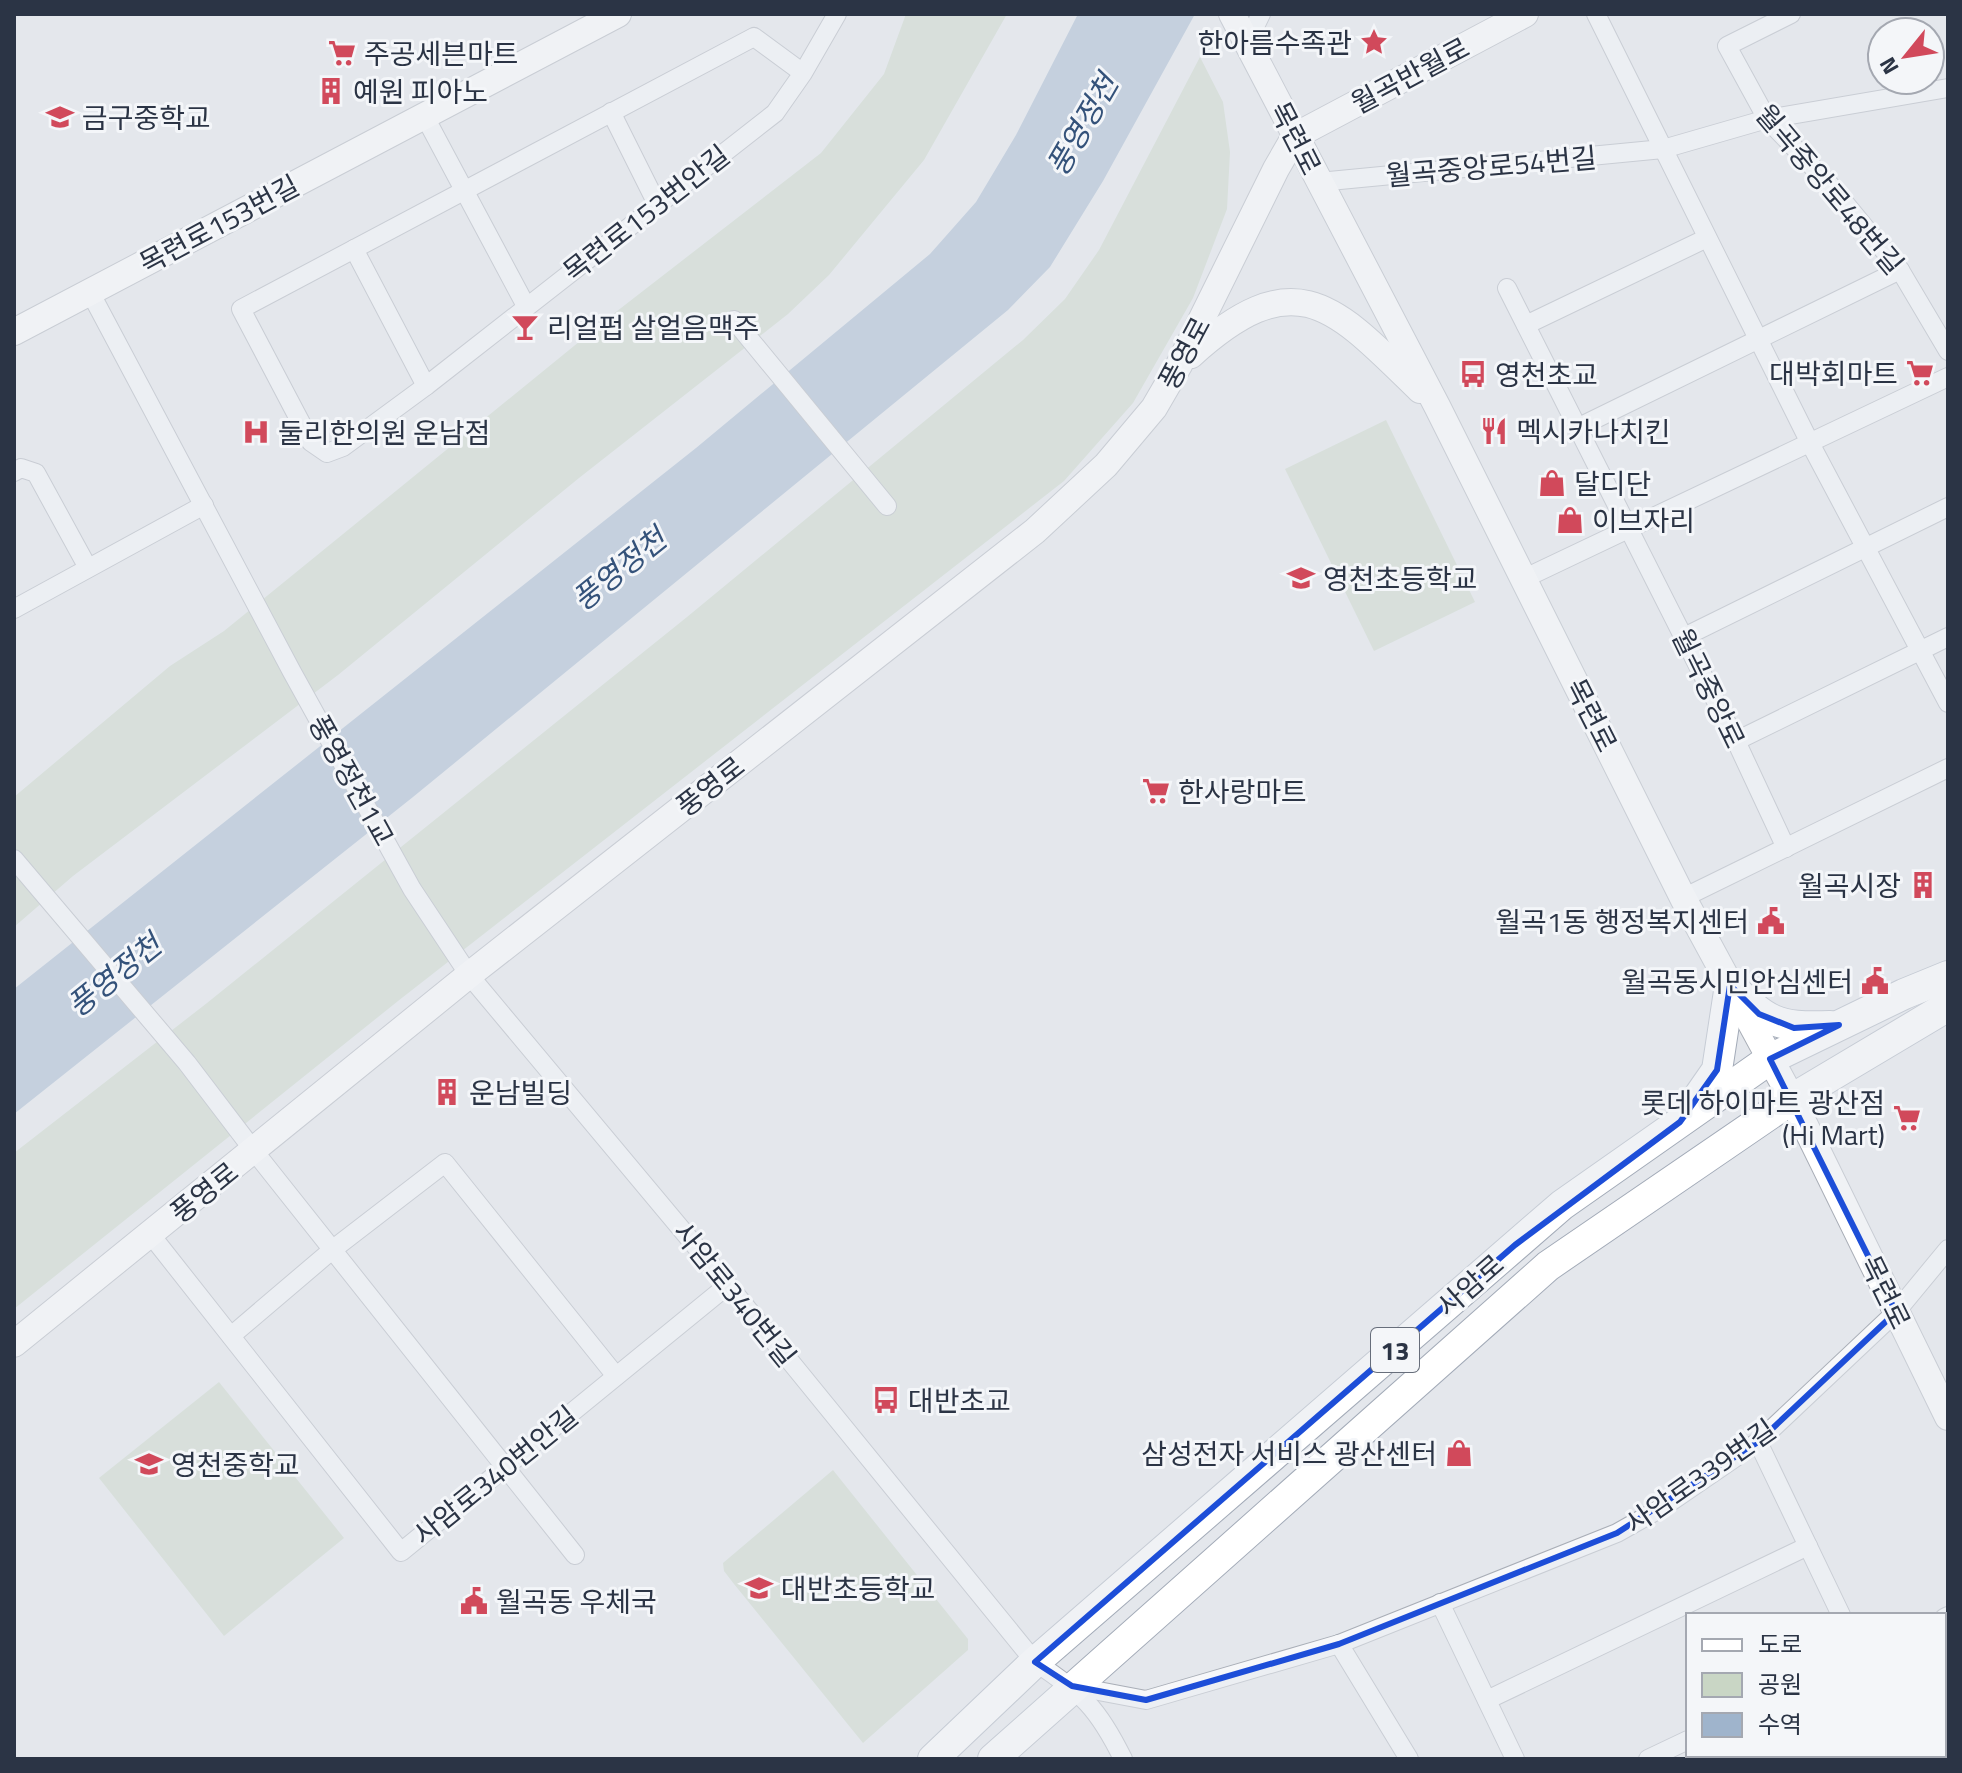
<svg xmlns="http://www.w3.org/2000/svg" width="1962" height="1773" font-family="'Titillium Web','Noto Sans KR',sans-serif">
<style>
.green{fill:#c9d6c5}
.water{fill:#9fb4cc}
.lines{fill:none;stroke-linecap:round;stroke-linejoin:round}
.street-casing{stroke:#a9aeb7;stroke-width:20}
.secondary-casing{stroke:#a9aeb7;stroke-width:28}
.primary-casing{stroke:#a3abb8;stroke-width:32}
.street{stroke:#f7f8fa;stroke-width:18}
.secondary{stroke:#fff;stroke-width:26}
.primary{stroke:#fff;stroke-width:30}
.marked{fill:none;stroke:#1d4ed8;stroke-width:6;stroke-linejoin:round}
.labels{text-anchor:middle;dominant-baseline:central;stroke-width:6;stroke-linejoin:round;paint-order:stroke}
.shield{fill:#f4f6f9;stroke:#676e7b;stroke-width:2}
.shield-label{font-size:26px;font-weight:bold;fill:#2b3445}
.poi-label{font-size:28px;fill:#2b3445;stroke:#f4f6f9;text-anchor:start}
.street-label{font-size:28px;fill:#2b3445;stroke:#f4f6f9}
.water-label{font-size:30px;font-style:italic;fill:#34527a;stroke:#f4f6f9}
</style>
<rect width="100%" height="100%" fill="#e4e7ec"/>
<g class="green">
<polygon points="906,14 1007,14 924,160 829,275 788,314 579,478 338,675 73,876 14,927 14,797 170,666 224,631 612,315 821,153 884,74"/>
<polygon points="1200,57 1223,102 1230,152 1227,209 1193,298 1133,403 1064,481 398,1001 14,1309 14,1153 207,1003 687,617 1023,340 1065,299 1099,250"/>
<polygon points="1386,420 1475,602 1374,651 1285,469"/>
<polygon points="219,1382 344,1538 224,1636 99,1478"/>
<polygon points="833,1470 968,1639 968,1650 863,1743 734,1584 724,1571 723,1563"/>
</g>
<polygon class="water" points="1078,14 1195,14 1103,181 1050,267 1008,310 413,797 14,1114 14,989 696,448 930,254 976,202 1016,135"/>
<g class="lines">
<g class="street-casing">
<g id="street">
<polyline points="1596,14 1811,445 1948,703"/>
<polyline points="1791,14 1727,46 1767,119 1830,185 1900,270 1948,351"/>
<polyline points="1247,43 1261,14"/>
<polyline points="803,73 754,37 241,309 311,442 327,453 343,447 426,386 775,113 803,73 837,14"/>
<polyline points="611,112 657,204"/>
<polyline points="425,117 526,306"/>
<polyline points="1319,182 1663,149 1767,119 1948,88"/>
<polyline points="354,249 426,386"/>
<polyline points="1507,288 1736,741 1786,848"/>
<path d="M 90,292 L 292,672 L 412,889 L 469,975 L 728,1285 L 1035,1662 C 1082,1693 1098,1708 1123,1759"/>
<polyline points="734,320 887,506"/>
<polyline points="1526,325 1707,238"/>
<polyline points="1577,428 1900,270"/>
<polyline points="14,472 21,468 36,473 88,568"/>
<polyline points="1523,579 1948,377"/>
<polyline points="14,609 204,505"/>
<polyline points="1684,637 1948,507"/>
<polyline points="1736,741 1948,637"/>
<polyline points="14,859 187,1063 254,1151 575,1555"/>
<polyline points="1683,898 1948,768"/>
<polyline points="151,1235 401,1552 728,1285"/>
<polyline points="231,1336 332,1250 445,1163 616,1376"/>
<polyline points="1758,1442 1841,1615"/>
<polyline points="1440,1603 1515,1759"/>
<polyline points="1944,1618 1948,1616"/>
<polyline points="1339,1644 1409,1759"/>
<polyline points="1072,1686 1146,1700 1339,1644 1617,1533 1663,1507 1758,1442 1896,1312 1948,1249"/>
<polyline points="1487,1700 1808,1546"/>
<polyline points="1909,1755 1911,1759"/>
<polyline points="1648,1759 1688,1740"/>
</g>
</g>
<g class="secondary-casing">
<g id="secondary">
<polyline points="1232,14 1437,406 1683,898 1792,1099 1948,1417"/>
<polyline points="14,332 618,14"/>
<path d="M 1191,355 C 1296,260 1334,306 1420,390"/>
<polyline points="14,1344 469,975 1035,531 1106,465 1154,408 1179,365 1276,169 1295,136 1525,14"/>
</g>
</g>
<g class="primary-casing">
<g id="primary">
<path d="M 1730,985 C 1767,1022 1776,1028 1830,1026"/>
<polyline points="1692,1106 1717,1070 1730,985"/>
<polyline points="933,1759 1035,1662 1562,1205 1770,1059 1904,994 1948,976"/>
<polyline points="993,1759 1548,1266 1792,1099 1948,1006"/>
</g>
</g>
<use href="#street" class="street"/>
<use href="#secondary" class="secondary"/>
<use href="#primary" class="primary"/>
</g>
<path d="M0 0H1962V1773H0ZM 1730,985 L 1759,1014 L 1794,1028 L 1839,1025 L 1770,1059 L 1896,1312 L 1758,1442 L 1617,1533 L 1339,1644 L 1146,1700 L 1072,1686 L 1035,1662 L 1515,1245 L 1680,1122 L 1717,1070 Z" fill="#e4e7ec" fill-opacity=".55" fill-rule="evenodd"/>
<path class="marked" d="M 1730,985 L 1759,1014 L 1794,1028 L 1839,1025 L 1770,1059 L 1896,1312 L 1758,1442 L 1617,1533 L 1339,1644 L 1146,1700 L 1072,1686 L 1035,1662 L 1515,1245 L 1680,1122 L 1717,1070 Z"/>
<defs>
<g id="sight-bare" transform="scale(2.16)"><path d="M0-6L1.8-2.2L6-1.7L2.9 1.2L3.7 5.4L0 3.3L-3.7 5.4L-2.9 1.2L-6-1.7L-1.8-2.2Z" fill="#d1495b" stroke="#f4f6f9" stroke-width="2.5" paint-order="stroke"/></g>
<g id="supermarket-bare" transform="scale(2.16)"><path d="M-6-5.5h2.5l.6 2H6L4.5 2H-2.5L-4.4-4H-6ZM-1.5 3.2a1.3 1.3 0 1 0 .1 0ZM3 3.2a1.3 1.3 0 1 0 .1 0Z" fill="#d1495b" stroke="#f4f6f9" stroke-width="2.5" paint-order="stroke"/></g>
<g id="building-bare" transform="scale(2.16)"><path d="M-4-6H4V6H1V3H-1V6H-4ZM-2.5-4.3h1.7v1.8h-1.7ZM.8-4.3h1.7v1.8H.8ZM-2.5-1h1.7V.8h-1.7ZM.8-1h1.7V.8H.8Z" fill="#d1495b" stroke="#f4f6f9" stroke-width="2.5" paint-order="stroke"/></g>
<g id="school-bare" transform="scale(2.16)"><path d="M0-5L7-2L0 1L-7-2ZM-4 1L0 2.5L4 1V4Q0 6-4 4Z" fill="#d1495b" stroke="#f4f6f9" stroke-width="2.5" paint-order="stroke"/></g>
<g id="bar-bare" transform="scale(2.16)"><path d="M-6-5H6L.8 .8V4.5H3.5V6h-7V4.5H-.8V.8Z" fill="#d1495b" stroke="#f4f6f9" stroke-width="2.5" paint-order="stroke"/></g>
<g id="bus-bare" transform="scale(2.16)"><path d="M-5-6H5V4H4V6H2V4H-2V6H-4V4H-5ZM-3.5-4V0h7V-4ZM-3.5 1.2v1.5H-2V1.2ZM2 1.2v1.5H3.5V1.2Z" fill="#d1495b" stroke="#f4f6f9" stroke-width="2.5" paint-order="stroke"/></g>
<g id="restaurant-bare" transform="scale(2.16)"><path d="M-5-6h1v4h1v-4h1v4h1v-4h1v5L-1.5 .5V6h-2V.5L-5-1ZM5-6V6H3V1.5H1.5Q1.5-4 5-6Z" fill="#d1495b" stroke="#f4f6f9" stroke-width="2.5" paint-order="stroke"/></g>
<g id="hospital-bare" transform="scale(2.16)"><path d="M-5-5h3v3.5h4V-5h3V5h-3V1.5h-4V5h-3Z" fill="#d1495b" stroke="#f4f6f9" stroke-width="2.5" paint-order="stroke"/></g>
<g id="shop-bare" transform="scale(2.16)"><path d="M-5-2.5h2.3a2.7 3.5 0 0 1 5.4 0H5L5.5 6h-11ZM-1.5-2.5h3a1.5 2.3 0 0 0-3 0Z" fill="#d1495b" stroke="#f4f6f9" stroke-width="2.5" paint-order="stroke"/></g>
<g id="civic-bare" transform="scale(2.16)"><path d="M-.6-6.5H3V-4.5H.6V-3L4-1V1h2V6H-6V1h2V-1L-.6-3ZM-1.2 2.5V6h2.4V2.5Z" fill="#d1495b" stroke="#f4f6f9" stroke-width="2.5" paint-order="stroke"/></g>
</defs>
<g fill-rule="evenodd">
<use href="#sight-bare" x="1374" y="42"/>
<use href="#supermarket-bare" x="342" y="53"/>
<use href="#building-bare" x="331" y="91"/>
<use href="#school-bare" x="60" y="117"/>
<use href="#bar-bare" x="525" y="327"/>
<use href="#supermarket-bare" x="1920" y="373"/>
<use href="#bus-bare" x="1473" y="374"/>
<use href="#restaurant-bare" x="1494" y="431"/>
<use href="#hospital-bare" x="256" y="432"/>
<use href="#shop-bare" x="1552" y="483"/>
<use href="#shop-bare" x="1570" y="520"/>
<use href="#school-bare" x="1301" y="578"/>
<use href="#supermarket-bare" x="1156" y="791"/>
<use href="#building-bare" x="1923" y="885"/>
<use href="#civic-bare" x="1771" y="921"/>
<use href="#civic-bare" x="1875" y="981"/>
<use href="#building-bare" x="447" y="1092"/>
<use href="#supermarket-bare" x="1907" y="1118"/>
<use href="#bus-bare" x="886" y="1400"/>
<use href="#shop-bare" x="1459" y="1453"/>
<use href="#school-bare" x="149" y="1464"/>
<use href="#school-bare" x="759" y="1588"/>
<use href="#civic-bare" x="474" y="1601"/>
</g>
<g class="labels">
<rect class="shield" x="1371" y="1328" width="48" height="44" rx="6"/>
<g class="shield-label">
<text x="1395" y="1350">13</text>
</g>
<g class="poi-label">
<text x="1352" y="42" text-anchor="end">한아름수족관</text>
<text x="364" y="53">주공세븐마트</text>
<text x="353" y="91">예원 피아노</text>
<text x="82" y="117">금구중학교</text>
<text x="547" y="327">리얼펍 살얼음맥주</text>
<text x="1898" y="373" text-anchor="end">대박회마트</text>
<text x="1495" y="374">영천초교</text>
<text x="1516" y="431">멕시카나치킨</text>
<text x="278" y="432">둘리한의원 운남점</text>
<text x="1574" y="483">달디단</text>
<text x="1592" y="520">이브자리</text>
<text x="1323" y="578">영천초등학교</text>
<text x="1178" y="791">한사랑마트</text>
<text x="1901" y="885" text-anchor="end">월곡시장</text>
<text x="1749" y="921" text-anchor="end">월곡1동 행정복지센터</text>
<text x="1853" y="981" text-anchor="end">월곡동시민안심센터</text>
<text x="469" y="1092">운남빌딩</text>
<text x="1885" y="1102" text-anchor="end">롯데 하이마트 광산점<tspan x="1885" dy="32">(Hi Mart)</tspan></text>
<text x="908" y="1400">대반초교</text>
<text x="1437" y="1453" text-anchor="end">삼성전자 서비스 광산센터</text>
<text x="171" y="1464">영천중학교</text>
<text x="781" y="1588">대반초등학교</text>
<text x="496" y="1601">월곡동 우체국</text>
</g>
<g class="street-label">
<text transform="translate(1410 75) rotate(-28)">월곡반월로</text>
<text transform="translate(1296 138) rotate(63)">목련로</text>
<text transform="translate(1491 166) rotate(-5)">월곡중앙로54번길</text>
<text transform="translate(1830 189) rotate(50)">월곡중앙로48번길</text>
<text transform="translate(646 213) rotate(-38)">목련로153번안길</text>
<text transform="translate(219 224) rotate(-28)">목련로153번길</text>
<text transform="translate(1184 353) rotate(-62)">풍영로</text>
<text transform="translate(1709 688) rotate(64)">월곡중앙로</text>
<text transform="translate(1592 715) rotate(63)">목련로</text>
<text transform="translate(352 780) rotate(61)">풍영정천1교</text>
<text transform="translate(710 786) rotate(-38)">풍영로</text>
<text transform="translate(204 1192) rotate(-39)">풍영로</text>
<text transform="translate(1470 1285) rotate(-41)">사암로</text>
<text transform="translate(1886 1292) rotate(64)">목련로</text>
<text transform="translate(735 1294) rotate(51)">사암로340번길</text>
<text transform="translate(495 1475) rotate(-39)">사암로340번안길</text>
<text transform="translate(1700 1476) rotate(-35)">사암로339번길</text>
</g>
<g class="water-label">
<text transform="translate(1082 125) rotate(-60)">풍영정천</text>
<text transform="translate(619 569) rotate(-39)">풍영정천</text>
<text transform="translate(114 975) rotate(-39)">풍영정천</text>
</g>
</g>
<rect width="1962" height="1773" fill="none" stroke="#2b3445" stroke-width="32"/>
<rect x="1686" y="1613" width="260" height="144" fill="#f4f6f9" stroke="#a4a8b1" stroke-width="2"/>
<rect x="1702" y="1639" width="40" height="12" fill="#ffffff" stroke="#a4a8b1" stroke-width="2"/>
<text x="1758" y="1653" font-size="24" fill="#2b3445">도로</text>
<rect x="1702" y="1673" width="40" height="24" fill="#c9d6c5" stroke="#a4a8b1" stroke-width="2"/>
<text x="1758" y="1693" font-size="24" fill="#2b3445">공원</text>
<rect x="1702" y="1713" width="40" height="24" fill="#9fb4cc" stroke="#a4a8b1" stroke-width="2"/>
<text x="1758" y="1733" font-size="24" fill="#2b3445">수역</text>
<g transform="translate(1906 56) rotate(240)"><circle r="38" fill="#f4f6f9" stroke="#a4a8b1" stroke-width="2"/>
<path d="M0-6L14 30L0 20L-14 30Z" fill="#d1495b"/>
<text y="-12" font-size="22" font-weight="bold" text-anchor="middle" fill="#2b3445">N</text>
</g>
</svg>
